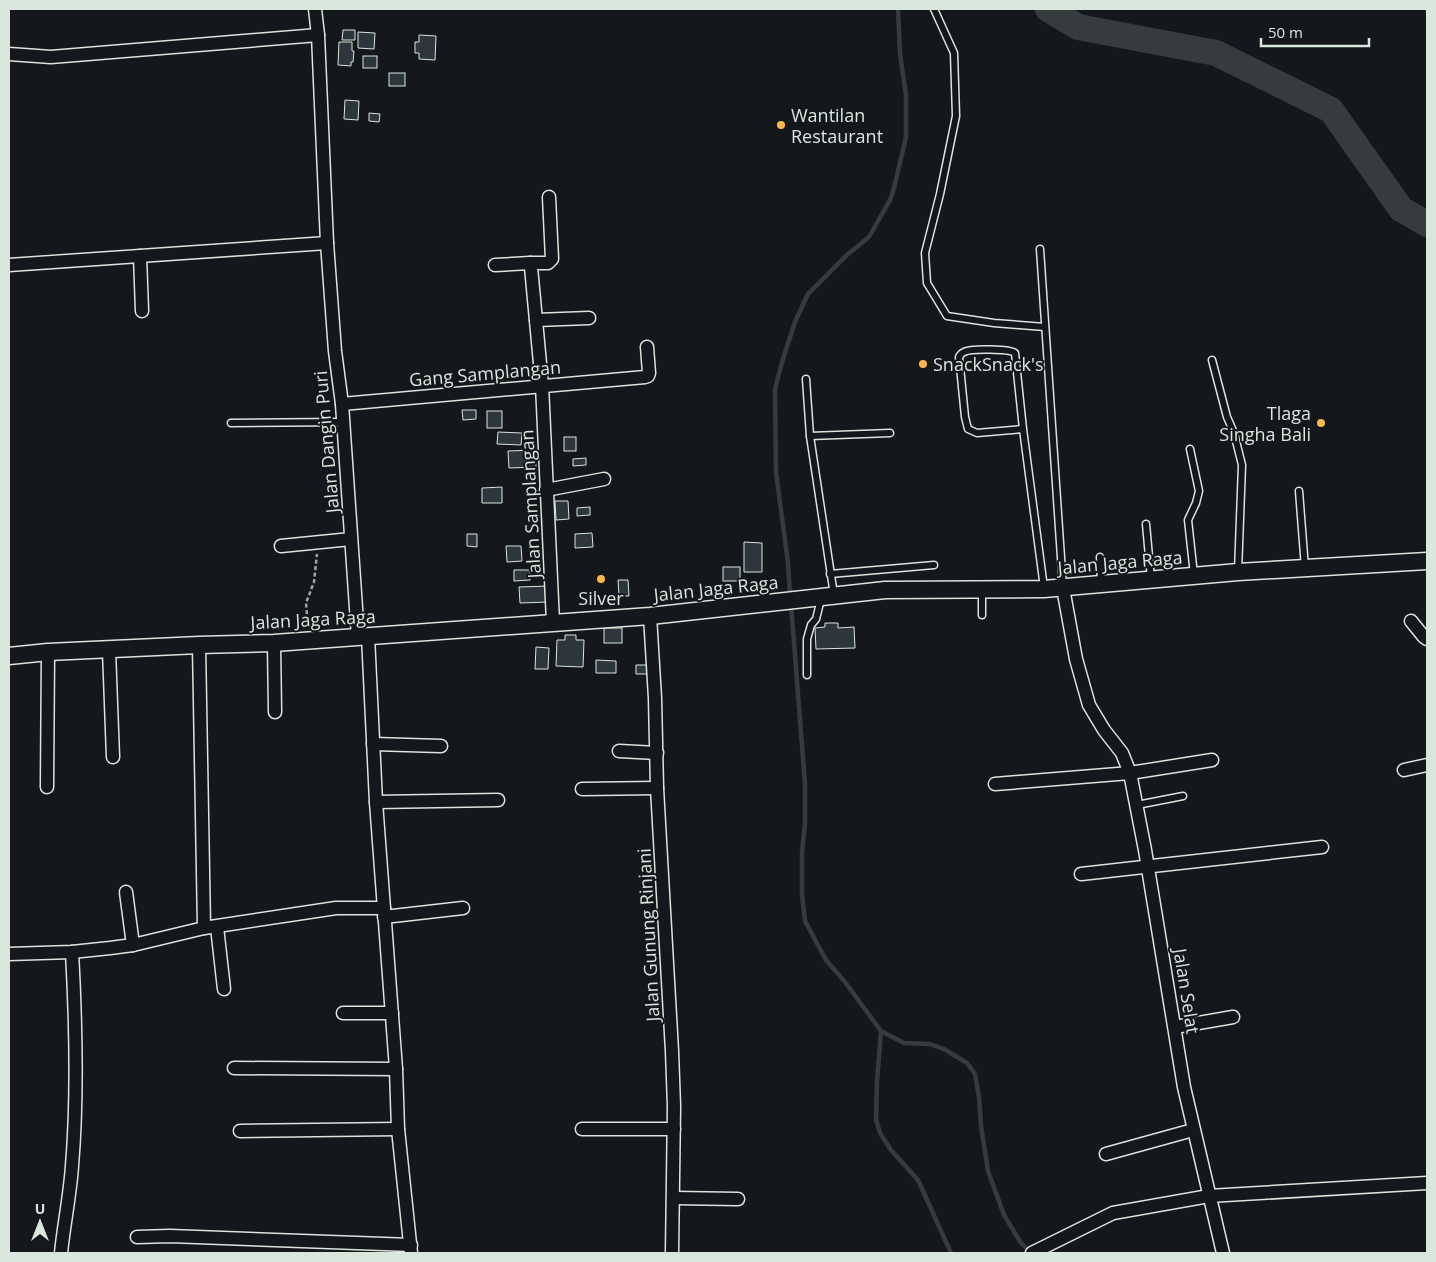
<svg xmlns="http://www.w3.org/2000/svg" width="1436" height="1262" font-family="'Open Sans',sans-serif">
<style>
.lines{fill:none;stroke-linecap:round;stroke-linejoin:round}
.stream{stroke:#363b3e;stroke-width:4.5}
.river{stroke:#363b3e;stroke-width:26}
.building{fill:#2c363c;stroke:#d8e6dc}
.service-casing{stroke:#d8e6dc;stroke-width:9}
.minor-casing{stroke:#d8e6dc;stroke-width:15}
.tertiary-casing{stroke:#d8e6dc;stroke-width:19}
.path{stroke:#9da8a2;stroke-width:2.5;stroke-dasharray:4 2.5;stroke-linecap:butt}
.service{stroke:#14181c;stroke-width:6}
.minor{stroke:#14181c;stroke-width:12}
.tertiary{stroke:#14181c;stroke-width:16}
.poi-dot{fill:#ffb74d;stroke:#14181c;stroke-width:2}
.labels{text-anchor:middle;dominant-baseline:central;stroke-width:4;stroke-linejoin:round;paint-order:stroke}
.poi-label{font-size:18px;fill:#d8e6dc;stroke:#14181c;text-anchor:start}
.street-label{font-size:18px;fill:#d8e6dc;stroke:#14181c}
</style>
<rect width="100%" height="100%" fill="#14181c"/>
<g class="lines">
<g class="stream">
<polyline points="790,596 788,563 776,472 775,389 782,362 795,322 808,294 848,254 869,237 890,200 894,188 906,137 906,95 900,54 898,9"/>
<polyline points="791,604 805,784 805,824 802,852 802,894 805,921 826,960 845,982 881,1031 904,1043 930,1044 944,1049 967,1063 975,1074 979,1097 981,1126 988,1171 1004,1215 1021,1243 1030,1252"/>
<polyline points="881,1031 877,1081 876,1120 880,1133 891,1150 918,1180 951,1253"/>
</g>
<polyline class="river" points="1048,9 1078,27 1216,53 1331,110 1401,209 1427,224"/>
</g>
<g class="building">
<polygon points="343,30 355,30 355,40 342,40"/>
<polygon points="358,32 375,33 374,49 358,48"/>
<polygon points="419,35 436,36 435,60 419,59 419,53 415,53 415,42 419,42"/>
<polygon points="339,42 352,42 352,51 354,51 353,62 351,62 351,66 338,65"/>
<rect x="363" y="56" width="14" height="12"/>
<rect x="389" y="73" width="16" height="13"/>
<polygon points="345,100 359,101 358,120 344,119"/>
<polygon points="369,113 380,114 379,122 369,121"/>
<polygon points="462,410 476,410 476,419 463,420"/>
<rect x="487" y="411" width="15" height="17"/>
<polygon points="498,432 522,433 521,445 497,444"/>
<rect x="564" y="437" width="12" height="14"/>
<polygon points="535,450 536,467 509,468 508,451"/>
<polygon points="586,458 586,465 573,466 573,459"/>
<polygon points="502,487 502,503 482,503 482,488"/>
<polygon points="555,501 568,501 569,519 556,520"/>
<polygon points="590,507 590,515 577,516 577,508"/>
<polygon points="592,533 593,547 575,548 575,534"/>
<polygon points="467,534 477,534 477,547 467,546"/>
<polygon points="744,542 762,543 762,572 744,572"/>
<polygon points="506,546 521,546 522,561 507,562"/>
<rect x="723" y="567" width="17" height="14"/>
<polygon points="514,570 530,570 530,580 514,581"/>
<polygon points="618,580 628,580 629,596 619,596"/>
<polygon points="548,586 549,602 520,603 519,587"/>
<polygon points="825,623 838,623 838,628 854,627 855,648 816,649 815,628 825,627"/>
<rect x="604" y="628" width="18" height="15"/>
<polygon points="565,635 576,635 576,640 584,640 583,667 556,666 557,640 565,640"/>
<polygon points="536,647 549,648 548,669 535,669"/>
<polygon points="596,660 616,661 616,673 596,673"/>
<polygon points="636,665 650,665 649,674 636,674"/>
</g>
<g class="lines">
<g class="service-casing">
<g id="service">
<polyline points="934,9 954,53 956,116 940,194 925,253 927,283 947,316 994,323 1045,327"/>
<polyline points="1040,249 1063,587"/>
<polyline points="1212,360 1227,417 1234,433 1242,465 1238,572"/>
<polyline points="806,379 810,436 834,595"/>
<polyline points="231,423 343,422"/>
<path d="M 1023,429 L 977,433 L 968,429 L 965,417 L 959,357 C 961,354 961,353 964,352 C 971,348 1010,349 1015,353 L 1023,429 L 1044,588"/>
<polyline points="810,436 890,433"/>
<polyline points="1190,449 1199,491 1196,503 1188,520 1194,575"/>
<polyline points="1299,491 1305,568"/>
<polyline points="1146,524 1151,579"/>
<polyline points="1100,557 1101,583"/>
<polyline points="830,574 934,565"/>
<polyline points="982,615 982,591"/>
<polyline points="807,675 807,639 811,625 816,619 821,599"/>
<polyline points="1137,805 1183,796"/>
</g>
</g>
<g class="minor-casing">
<g id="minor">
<polyline points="315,9 318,35 327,243 335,351 342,404 358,637"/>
<polyline points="9,54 51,57 318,35"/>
<polyline points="140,256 142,311"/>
<polyline points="530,263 548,263 552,259 549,197"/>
<polyline points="9,265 327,243"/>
<polyline points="495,265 530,263 531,267 542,385 553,622"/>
<polyline points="536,320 589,318"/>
<polyline points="342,404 645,377 648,376 649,373 647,347"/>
<polyline points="546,490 604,479"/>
<polyline points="281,546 351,539"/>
<polyline points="1063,588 1076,659 1089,705 1104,730 1122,753 1130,773 1145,850 1184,1087 1223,1253"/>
<polyline points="650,616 655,698 657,788 672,1051 674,1106 672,1253"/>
<polyline points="1411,621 1424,637 1427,639"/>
<polyline points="368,636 376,802 396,1069 398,1129 411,1253"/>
<polyline points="274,643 275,712"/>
<polyline points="199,645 204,928"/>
<polyline points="109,650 113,757"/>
<polyline points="373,744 441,746"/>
<polyline points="619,751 657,753"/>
<polyline points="1404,770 1427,765"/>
<polyline points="995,784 1130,773 1212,760"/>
<polyline points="47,787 48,652"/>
<polyline points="582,789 657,788"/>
<polyline points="376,802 498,800"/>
<polyline points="1081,874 1322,847"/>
<polyline points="126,892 133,945"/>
<polyline points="384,917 463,908"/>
<polyline points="217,927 224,989"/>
<polyline points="9,954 72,952 110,948 133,945 204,928 336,908 384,908"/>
<polyline points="343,1013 392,1013"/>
<polyline points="1175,1027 1233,1017"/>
<polyline points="234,1068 396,1069"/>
<polyline points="582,1129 674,1129"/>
<polyline points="240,1131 398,1129"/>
<polyline points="1106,1154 1193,1130"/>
<polyline points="674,1198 738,1199"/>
<polyline points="137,1237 170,1236 411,1245"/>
<path d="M 61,1253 C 64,1224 70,1195 72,1166 C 78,1095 76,1024 72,952"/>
<polyline points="1032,1253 1113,1213 1209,1196 1427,1183"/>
</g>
</g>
<g class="tertiary-casing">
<polyline id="tertiary" points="9,656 48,652 199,645 274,643 650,616 885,590 1044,589 1238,572 1427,561"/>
</g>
<polyline class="path" points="308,627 306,603 314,582 317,554"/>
<use href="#service" class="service"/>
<use href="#minor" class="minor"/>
<use href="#tertiary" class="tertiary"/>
</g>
<g class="poi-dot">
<circle cx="781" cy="125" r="5"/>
<circle cx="923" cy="364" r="5"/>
<circle cx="1321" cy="423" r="5"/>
<circle cx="601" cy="579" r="5"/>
</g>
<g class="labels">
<g class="poi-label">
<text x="791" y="115">Wantilan<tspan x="791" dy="21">Restaurant</tspan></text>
<text x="933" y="364">SnackSnack's</text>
<text x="1311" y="413" text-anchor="end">Tlaga<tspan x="1311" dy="21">Singha Bali</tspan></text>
<text x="601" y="598" text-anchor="middle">Silver</text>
</g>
<g class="street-label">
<text transform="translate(485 373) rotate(-5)">Gang Samplangan</text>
<text transform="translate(326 442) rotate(-95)">Jalan Dangin Puri</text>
<text transform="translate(530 504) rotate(-93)">Jalan Samplangan</text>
<text transform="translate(1120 562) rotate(-5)">Jalan Jaga Raga</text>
<text transform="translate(716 588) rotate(-6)">Jalan Jaga Raga</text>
<text transform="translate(313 619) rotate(-3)">Jalan Jaga Raga</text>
<text transform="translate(648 935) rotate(-93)">Jalan Gunung Rinjani</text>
<text transform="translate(1187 991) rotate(81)">Jalan Selat</text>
</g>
</g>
<rect width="1436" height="1262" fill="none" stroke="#d8e6dc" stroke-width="20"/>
<g transform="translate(40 1222)" stroke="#14181c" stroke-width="4" paint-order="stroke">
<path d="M0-4L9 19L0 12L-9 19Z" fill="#d8e6dc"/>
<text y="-8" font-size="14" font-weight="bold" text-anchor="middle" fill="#d8e6dc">U</text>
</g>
<path d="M1261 38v8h108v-8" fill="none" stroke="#d8e6dc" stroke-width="2.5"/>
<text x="1268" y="38" font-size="15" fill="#d8e6dc" stroke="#14181c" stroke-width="4" paint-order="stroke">50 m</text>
</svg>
